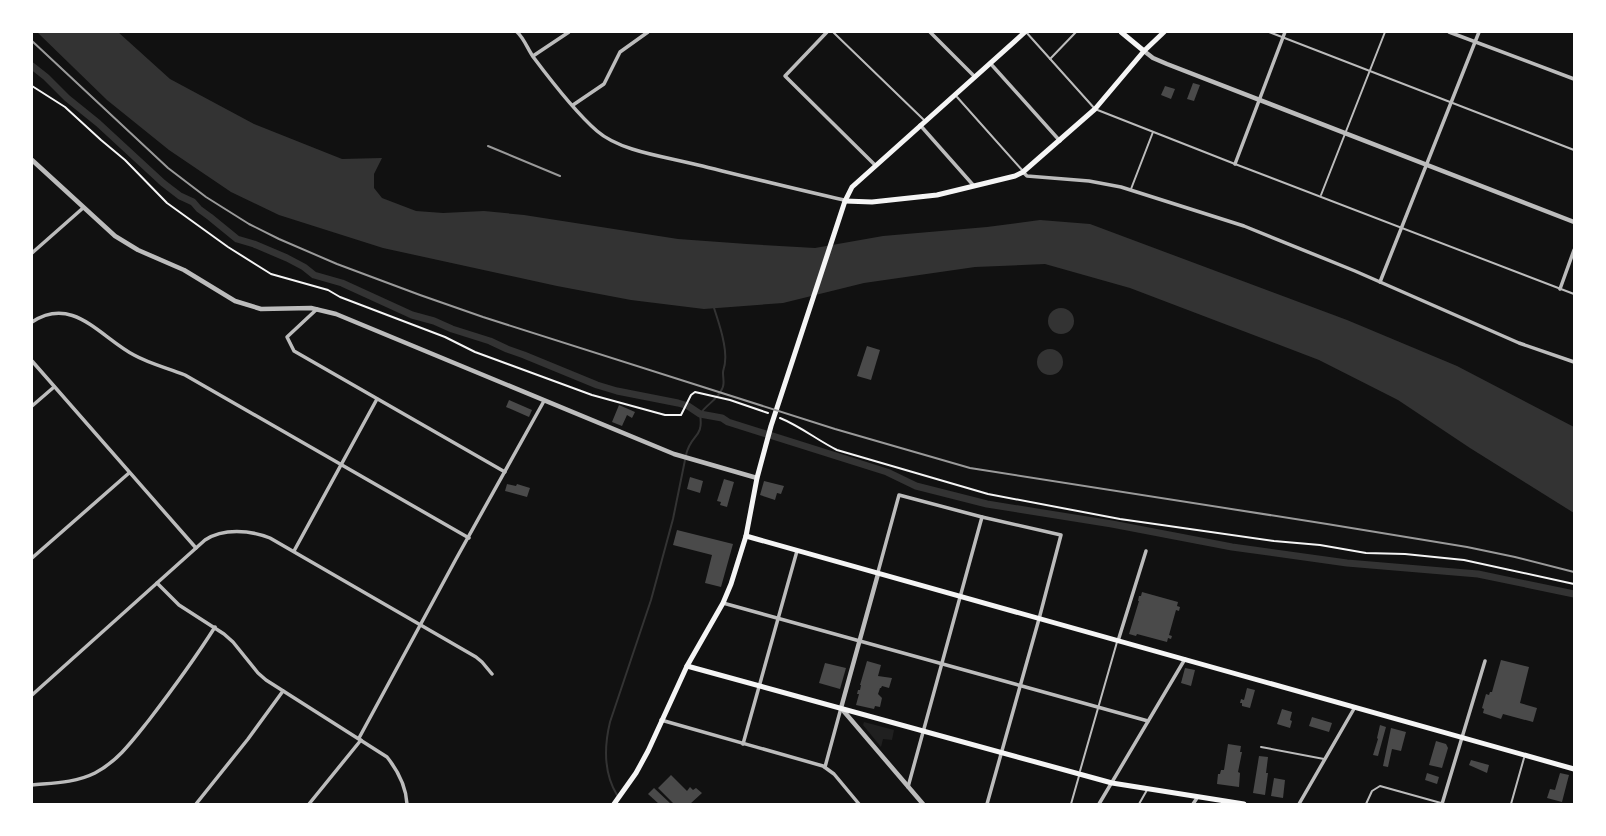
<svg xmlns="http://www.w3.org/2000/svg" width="1606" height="836" font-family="Quicksand,sans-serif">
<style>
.green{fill:#202020}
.water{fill:#333}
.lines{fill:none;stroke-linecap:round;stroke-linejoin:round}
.stream{stroke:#333;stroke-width:2}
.canal{stroke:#333;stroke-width:7}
.building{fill:#4a4a4a}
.path{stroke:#f5f5f5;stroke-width:2}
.service{stroke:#bcbcbc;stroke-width:2}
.minor{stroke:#bcbcbc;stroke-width:3.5}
.tertiary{stroke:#bcbcbc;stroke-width:4.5}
.secondary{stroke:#f5f5f5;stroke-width:5}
.rail{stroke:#9a9a9a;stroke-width:2}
</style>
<rect width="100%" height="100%" fill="#111"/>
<polygon class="green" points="864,722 894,730 892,740 883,739 881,747 863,725"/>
<g class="water">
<polygon points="37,32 118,32 170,79 254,124 342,159 382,158 374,174 374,188 382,198 416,211 443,213 484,211 524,215 678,239 747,244 815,248 883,236 987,227 1040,220 1090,224 1347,320 1457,366 1574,427 1574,513 1470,448 1398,400 1319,360 1130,288 1045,264 975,267 864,283 783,303 704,309 631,300 557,286 383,248 279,215 231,192 169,150 107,100"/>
<circle cx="1061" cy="321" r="13"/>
<circle cx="1050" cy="362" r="13"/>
</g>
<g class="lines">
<g class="stream">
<path d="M 686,455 C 691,433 704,439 700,414 C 707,404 717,400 722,389 C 725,384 723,379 723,373 C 723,369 725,366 725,362 C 727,347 719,323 714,308"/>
<path d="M 617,795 C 603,772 604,747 610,722 L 651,600 L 673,519 L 685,460"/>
</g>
<polyline class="canal" points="32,66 46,77 67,98 98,123 163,183 180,196 193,202 199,209 210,217 237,239 254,244 287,258 304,267 314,275 342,283 412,315 434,321 452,329 490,341 507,349 524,355 597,385 617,391 678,403 688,406 700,414 722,418 728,422 887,472 916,486 987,504 1112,524 1232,547 1347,563 1478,574 1574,594"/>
</g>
<g class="building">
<polygon points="1193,83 1200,85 1194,101 1187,99"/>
<polygon points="1165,86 1175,89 1171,99 1161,95"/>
<polygon points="867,346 880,350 871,380 857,376"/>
<polygon points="509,400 532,410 529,417 506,407"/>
<polygon points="619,405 635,412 632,418 627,415 622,426 612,422"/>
<polygon points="690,477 703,481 700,493 687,489"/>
<polygon points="724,479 734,482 727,507 720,505 721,502 717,501"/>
<polygon points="764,481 784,486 781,494 777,493 775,500 760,495"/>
<polygon points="507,484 516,486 517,484 530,488 527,497 505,491"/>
<polygon points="677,530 733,544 721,587 705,583 712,555 673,545"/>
<polygon points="1142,592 1178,602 1177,606 1180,607 1179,611 1176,610 1169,635 1172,636 1171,639 1168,638 1167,642 1137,634 1136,636 1129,634 1139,601 1138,601 1139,596 1141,596"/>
<polygon points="1501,660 1529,667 1520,703 1537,708 1533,722 1503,714 1501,719 1483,713 1484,709 1482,708 1486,694 1489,695 1490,692 1492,692"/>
<polygon points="867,661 881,665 878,676 892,678 889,688 882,686 881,688 880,688 878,694 882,698 880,707 875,706 874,709 856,705 859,694 857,694 858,690 860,690 861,685 860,685"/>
<polygon points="825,663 846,668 840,689 819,683"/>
<polygon points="1185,668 1195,670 1191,686 1181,683"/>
<polygon points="1247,688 1255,690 1250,708 1242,706 1242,703 1240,703 1241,699 1244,700"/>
<polygon points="1282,709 1292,712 1290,720 1292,721 1290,728 1277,724"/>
<polygon points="1312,717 1332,723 1329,732 1309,726"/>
<polygon points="1380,725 1386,727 1378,756 1373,755 1378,739 1377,738"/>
<polygon points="1391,728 1406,732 1401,751 1392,749 1388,767 1383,766"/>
<polygon points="1436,741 1446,744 1448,748 1442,768 1429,765"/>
<polygon points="1228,744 1241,746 1240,752 1242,752 1238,772 1240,773 1239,787 1217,784 1218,774 1220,774 1221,770 1224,770"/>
<polygon points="1259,756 1268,757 1266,773 1268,773 1265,795 1253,793"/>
<polygon points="1471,760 1489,765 1487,773 1469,765"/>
<polygon points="1427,773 1439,777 1437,784 1425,780"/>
<polygon points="1560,773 1569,775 1562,802 1547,798 1550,789 1555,790"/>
<polygon points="671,775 687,791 690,787 693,790 696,788 702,793 690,804 674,804 658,788"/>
<polygon points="1274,778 1285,780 1283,798 1271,796"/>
<polygon points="654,788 671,804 659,804 648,794"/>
</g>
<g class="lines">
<g class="path">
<polyline points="32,86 65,107 101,140 125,160 167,203 228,247 271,274 328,290 340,297 445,337 475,352 592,395 665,415 681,415 691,395 695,392 730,400 768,413"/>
<path d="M 780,418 C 800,426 817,440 837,450 L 988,494 L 1120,519 L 1274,541 L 1320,545 L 1366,553 L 1405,554 L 1464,560 L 1574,584"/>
</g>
<g class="service">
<polyline points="833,32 924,120"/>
<polyline points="1026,32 1095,109 1235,164 1574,294"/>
<polyline points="1269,32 1574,150"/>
<polyline points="1050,59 1076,32"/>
<polyline points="957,97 1023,171"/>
<polyline points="1131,189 1153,132"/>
<polyline points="1321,195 1385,32"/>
<polyline points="1261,747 1324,759"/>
<polyline points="1080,771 1117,642"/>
<polyline points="1071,804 1079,776"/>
<polyline points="1139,804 1147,790"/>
<polyline points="1366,804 1372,791 1380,786 1441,803"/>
<polyline points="1511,804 1524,758"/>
</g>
<g class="minor">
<path d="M 517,32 C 524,38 528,50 534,58 C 552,82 575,112 597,131 C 621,152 668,157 698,165 C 747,177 795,189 844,200"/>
<polyline points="827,32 785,76 875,165"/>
<polyline points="930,32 974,76"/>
<polyline points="1449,32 1574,79"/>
<polyline points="533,56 569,32"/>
<polyline points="990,63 1060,141"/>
<polyline points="573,105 604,84 620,52 648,32"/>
<polyline points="920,125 974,186"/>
<polyline points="1235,164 1285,32"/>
<polyline points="1024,173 1027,176 1089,181 1121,187 1244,226 1355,271 1519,343 1574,362"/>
<polyline points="32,253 83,208"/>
<polyline points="1380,282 1479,32"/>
<polyline points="1560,289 1574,250"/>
<polyline points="317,309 287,337 294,351 505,472"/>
<path d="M 32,322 C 73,295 100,337 134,355 C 150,364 168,368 185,375 L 469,538"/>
<polyline points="32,361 196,548"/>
<polyline points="32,406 54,387"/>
<polyline points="294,551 377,399"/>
<polyline points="32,558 129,473"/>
<polyline points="878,572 899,495 982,517 1061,535 1039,619 987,804"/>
<path d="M 157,583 L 179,605 L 224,634 L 233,642 L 258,673 L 266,680 L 387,757 C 399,772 406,786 407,804"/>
<polyline points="723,603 1148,721"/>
<polyline points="1118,641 1146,551"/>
<path d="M 32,695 L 205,540 C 223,528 250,530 270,538 L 476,657 L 482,662 L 492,674"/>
<polyline points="661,720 823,766 834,774 859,804"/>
<polyline points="359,738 456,559 544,401"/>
<polyline points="743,744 797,551"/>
<polyline points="825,767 841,708"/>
<path d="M 32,785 C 53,783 75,783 95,773 C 118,761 133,740 149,720 C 172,690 194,660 215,627"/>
<polyline points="908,787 982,517"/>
<polyline points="196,804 248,739 283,691"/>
<polyline points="309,804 361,740"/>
<polyline points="1099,804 1185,659"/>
<polyline points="1193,804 1197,798"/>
<polyline points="1299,804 1355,707"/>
<polyline points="1442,804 1485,661"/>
</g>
<g class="tertiary">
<polyline points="1144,51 1153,58 1167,64 1574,222"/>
<polyline points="32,160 115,236 138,250 184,270 235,301 261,309 311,308 336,314 674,454 757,478"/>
<polyline points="878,574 841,708 923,804"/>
</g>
<g class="secondary">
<polyline points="1121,32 1144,51"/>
<polyline points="845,201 872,202 937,195 1015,176 1023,172 1095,109 1144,51 1164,32"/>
<polyline points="746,536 1574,769"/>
<polyline points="687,666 1112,783 1244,804"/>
<polyline points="614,804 636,773 648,751 687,666 723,603 731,584 746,536 757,478 771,426 845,201 852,187 1025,32"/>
</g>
<g class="rail">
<polyline points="32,41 168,168 206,197 249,224 279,239 337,264 420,295 483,317 835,429 970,468 1327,524 1467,547 1515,557 1574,572"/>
<polyline points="488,146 560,176"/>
</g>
</g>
<rect width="1606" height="836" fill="none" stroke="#ffffff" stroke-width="66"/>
</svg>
